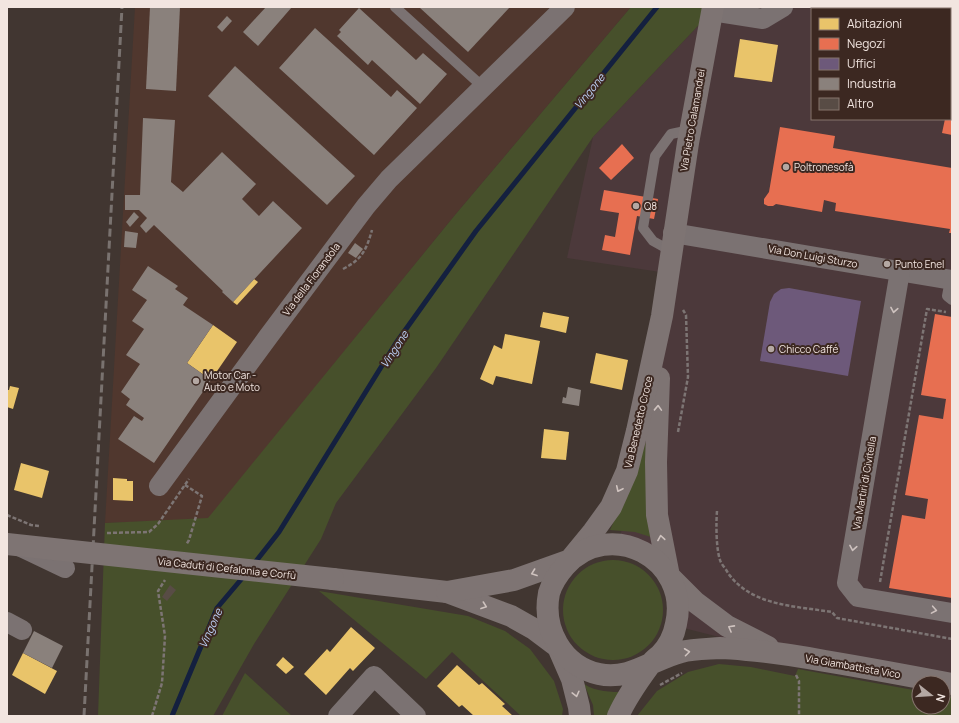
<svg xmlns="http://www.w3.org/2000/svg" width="959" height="723" font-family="Manrope,sans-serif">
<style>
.commercial{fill:#4c393b;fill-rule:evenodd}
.built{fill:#50372e}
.green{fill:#47502b}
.homes{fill:#e9c46a}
.shops{fill:#e76f51}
.offices{fill:#6d597a}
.industry{fill:#8a817c}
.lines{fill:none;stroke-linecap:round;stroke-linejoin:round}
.stream{stroke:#14203f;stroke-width:5}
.building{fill:#584c45}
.path{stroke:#7d7574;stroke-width:2.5;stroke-dasharray:4 2;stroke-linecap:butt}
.lane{stroke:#7b7272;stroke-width:10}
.street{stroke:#7b7272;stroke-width:20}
.secondary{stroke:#7e7473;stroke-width:22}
.rail{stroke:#79726f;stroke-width:3;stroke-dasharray:8 4;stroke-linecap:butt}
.secondary-bridge{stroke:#7e7473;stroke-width:22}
.oneway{stroke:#cec2bf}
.oneway2{stroke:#cfc3bf}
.poi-dot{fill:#b4a8a3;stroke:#3c2821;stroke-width:1.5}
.labels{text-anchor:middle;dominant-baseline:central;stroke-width:4;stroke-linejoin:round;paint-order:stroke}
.street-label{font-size:10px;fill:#f2e5e0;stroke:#3c2821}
.poi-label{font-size:10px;fill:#f2e5e0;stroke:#3c2821;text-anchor:start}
.water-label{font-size:11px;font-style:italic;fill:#bed1f8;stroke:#3c2821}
</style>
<rect width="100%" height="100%" fill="#413631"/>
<path class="commercial" d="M 718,7 L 952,7 L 952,684 L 778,652 L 676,626 L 675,588 L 619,544 L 662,316 L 667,273 L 567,258 L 593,137 L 712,11 ZM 812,9 L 950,9 L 950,119 L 812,119 Z"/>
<polygon class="built" points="135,7 631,7 455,215 208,519 105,523"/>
<g class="green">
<polygon points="631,7 718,7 712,11 593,137 436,368 336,503 321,539 254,644 213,716 98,716 105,523 208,518 455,215"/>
<polygon points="648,436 654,538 635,532 610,530 637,469"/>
<circle cx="613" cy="610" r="50"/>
<polygon points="319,591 468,616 505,631 530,649 554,681 563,709 562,716 521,716 452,652 426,679"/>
<polygon points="719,664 751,667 795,676 798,669 919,691 919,707 943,707 943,696 952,697 952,716 637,716 657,691 688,672"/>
<polygon points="245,673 292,716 222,716"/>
<path d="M 584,684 C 597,692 610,692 625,692 L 614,716 L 594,716 L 593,705 Z"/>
</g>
<g class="homes">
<polygon points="740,39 778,45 772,82 734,77"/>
<polygon points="254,279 258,282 237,305 233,302"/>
<polygon points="543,312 569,317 566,333 540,327"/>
<polygon points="213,325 237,342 211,380 187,363"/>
<polygon points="505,334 540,341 532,384 496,376 493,385 480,379 494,345 502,349"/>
<polygon points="596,353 628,360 622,390 590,383"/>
<polygon points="10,386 19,388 13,409 7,407 7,390 9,390"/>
<polygon points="544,429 569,432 566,460 541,458"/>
<polygon points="21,463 49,471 42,498 14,490"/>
<polygon points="113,478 127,479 127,481 133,481 133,501 113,500"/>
<polygon points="351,627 375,648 353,671 350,668 326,695 304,674 327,649 330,652"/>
<polygon points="23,653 57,671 45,694 12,675"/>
<polygon points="283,657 294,667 286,674 276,665"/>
<polygon points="457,665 479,685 482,683 505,704 502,706 513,716 474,716 462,705 459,707 437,686"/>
</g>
<g class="shops">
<polygon points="914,7 952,7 951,30 950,9 914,9"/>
<polygon points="950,52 952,53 952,76 950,75"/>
<polygon points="950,99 952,100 952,135 942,133 945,119 950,119"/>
<polygon points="780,127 835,136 833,148 952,168 952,233 949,233 950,229 835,211 836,203 824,200 822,212 776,204 773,206 768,206 764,204 764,199 769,192"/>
<polygon points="622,144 634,158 611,180 599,168"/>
<polygon points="604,190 658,199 654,219 637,216 630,255 602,250 605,235 615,237 619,213 600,210"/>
<polygon points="935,314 952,317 952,598 889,588 902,515 925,519 928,499 905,495 919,415 943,419 946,399 921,395"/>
</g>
<polygon class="offices" points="789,288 861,301 848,376 760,361 770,302 774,294 781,289"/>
<g class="industry">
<polygon points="150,7 180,7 176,91 146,89"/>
<polygon points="266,7 292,7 258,46 243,32"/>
<polygon points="419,7 510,7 468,52"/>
<polygon points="359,8 416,60 423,53 447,74 420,104 372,60 368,65 337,36 341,32 339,30"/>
<polygon points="227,16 232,21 222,32 217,27"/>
<polygon points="315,28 391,97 397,90 417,108 374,155 279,68"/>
<polygon points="235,66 355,176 327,205 208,96"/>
<polygon points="143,118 175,120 171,182 183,192 222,152 256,184 242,199 259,216 273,201 302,228 233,302 222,292 223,291 154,225 146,233 140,226 147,218 139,210 125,210 125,195 140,195"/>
<polygon points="134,212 139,217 130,227 126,222"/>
<polygon points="125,231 138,233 136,248 124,247"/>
<polygon points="355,243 363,249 356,258 348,253"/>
<polygon points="148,266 178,286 175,289 188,298 183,305 213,325 187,363 211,380 154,463 118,439 134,416 142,421 144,418 126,405 130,399 121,392 140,364 126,355 144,329 132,321 147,300 132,290"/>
<polygon points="568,387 581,390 579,406 562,403 563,397 566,398"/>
<polygon points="34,631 63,646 52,668 23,653"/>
</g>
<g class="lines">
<g class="stream">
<polyline points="253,565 279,532 396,343 476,231 657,7"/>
<polyline points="172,716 217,608 244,576"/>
</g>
</g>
<polygon class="building" points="170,585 176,590 167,601 162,597"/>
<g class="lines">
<g class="path">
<path d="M 343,269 C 362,259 366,251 372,230"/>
<polyline points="678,432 688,377 686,315 683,310"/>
<polyline points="185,485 202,496 189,540 186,545"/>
<path d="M 717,511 C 716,523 716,548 720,560 C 721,564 726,569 728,573 C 751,606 795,606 832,612 L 837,618 L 952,639"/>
<polyline points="7,515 31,525 40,526"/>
<polyline points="107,533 149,532 158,524 189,479"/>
<polyline points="880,582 927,309 946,312"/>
<polyline points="796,675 799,681 799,716"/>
<polyline points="660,685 682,673"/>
<polyline points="152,716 162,683 165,636 158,591 165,580"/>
</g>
<g class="lane">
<polyline points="395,7 483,87"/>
<polyline points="883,9 884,7"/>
<polyline points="671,251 653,241 643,228 655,156 671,134 690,130"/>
<polyline points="950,280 947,296 952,300"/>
</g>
<g class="street">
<polyline points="712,11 763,19 783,7"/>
<polyline points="673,233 952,280"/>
<polyline points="900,271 847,583 858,597 952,613"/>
<polyline points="159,486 268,337 366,206 389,179 565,7"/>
<polyline points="21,547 65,568"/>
<polyline points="7,622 22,630"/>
<polyline points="338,716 374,676 416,716"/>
</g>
<g class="secondary">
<polyline points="659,378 656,462 657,515 669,576 695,602 727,626 768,647"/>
<polyline points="333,579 447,592 511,616 534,629 558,647 572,679 579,707 580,716"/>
<polyline points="447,592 514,580 570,560 593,532 611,507 627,471 637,431 662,316 688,143 713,7"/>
<path d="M 618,716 C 626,698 638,681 649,666 C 652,661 656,658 660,655 C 668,647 674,635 676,624 C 691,559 609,516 565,566 C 558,574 552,583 549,593 C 542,629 562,666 599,674 C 629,681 653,659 681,652 C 693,649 707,649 720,648 C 729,648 738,649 747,650 C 774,652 798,656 825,661 C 867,668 910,676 952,684"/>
</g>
<polyline class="rail" points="84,716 122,7"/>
<polyline class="secondary-bridge" points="7,544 333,579"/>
</g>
<defs><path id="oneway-chevron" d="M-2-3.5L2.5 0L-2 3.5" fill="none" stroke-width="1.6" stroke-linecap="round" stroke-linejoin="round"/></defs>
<g class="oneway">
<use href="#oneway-chevron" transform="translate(894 310) rotate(100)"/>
<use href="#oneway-chevron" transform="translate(853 548) rotate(100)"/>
<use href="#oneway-chevron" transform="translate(934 610) rotate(10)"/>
</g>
<g class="oneway2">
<use href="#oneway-chevron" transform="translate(658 408) rotate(-88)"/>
<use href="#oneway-chevron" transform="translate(619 489) rotate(115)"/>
<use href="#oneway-chevron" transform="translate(661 538) rotate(-99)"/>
<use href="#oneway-chevron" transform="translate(534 573) rotate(160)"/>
<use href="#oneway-chevron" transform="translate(484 606) rotate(20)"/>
<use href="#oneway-chevron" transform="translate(731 628) rotate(-151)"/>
<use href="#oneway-chevron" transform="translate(687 652) rotate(-7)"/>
<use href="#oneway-chevron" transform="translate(576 694) rotate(76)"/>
</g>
<g class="poi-dot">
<circle cx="786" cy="167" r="4"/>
<circle cx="636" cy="206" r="4"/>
<circle cx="887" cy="264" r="4"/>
<circle cx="771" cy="349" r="4"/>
<circle cx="196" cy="381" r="4"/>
</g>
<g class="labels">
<g class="street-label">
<text transform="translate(692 120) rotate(-80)">Via Pietro Calamandrei</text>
<text transform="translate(813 256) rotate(10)">Via Don Luigi Sturzo</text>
<text transform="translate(311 279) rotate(-53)">Via della Fiorandola</text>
<text transform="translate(638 422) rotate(-77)">Via Benedetto Croce</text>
<text transform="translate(864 483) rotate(-80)">Via Martiri di Civitella</text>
<text transform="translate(227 568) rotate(6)">Via Caduti di Cefalonia e Corfù</text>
<text transform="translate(853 666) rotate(10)">Via Giambattista Vico</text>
</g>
<g class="poi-label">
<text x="794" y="167">Poltronesofà</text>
<text x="644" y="206">Q8</text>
<text x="895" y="264">Punto Enel</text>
<text x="779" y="349">Chicco Caffé</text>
<text x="204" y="375">Motor Car -<tspan x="204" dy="12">Auto e Moto</tspan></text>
</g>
<g class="water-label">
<text transform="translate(589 91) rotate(-51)">Vingone</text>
<text transform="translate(394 349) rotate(-57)">Vingone</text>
<text transform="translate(210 628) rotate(-66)">Vingone</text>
</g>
</g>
<rect width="959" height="723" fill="none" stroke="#f2e5e0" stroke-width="16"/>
<rect x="811" y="8" width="140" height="112" fill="#3c2821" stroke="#85746d"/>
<rect x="819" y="18" width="20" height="12" fill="#e9c46a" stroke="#85746d"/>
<text x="847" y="28" font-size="12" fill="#f2e5e0">Abitazioni</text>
<rect x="819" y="38" width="20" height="12" fill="#e76f51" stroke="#85746d"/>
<text x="847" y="48" font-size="12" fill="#f2e5e0">Negozi</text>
<rect x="819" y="58" width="20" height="12" fill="#6d597a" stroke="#85746d"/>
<text x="847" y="68" font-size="12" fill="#f2e5e0">Uffici</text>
<rect x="819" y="78" width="20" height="12" fill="#8a817c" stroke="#85746d"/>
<text x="847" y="88" font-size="12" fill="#f2e5e0">Industria</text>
<rect x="819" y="98" width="20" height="12" fill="#584c45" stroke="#85746d"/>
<text x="847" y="108" font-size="12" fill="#f2e5e0">Altro</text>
<g transform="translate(931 695) rotate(107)"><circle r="19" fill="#3c2821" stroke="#85746d"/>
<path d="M0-3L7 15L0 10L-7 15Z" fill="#b4a8a3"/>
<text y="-6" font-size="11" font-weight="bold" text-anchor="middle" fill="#f2e5e0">N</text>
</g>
</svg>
